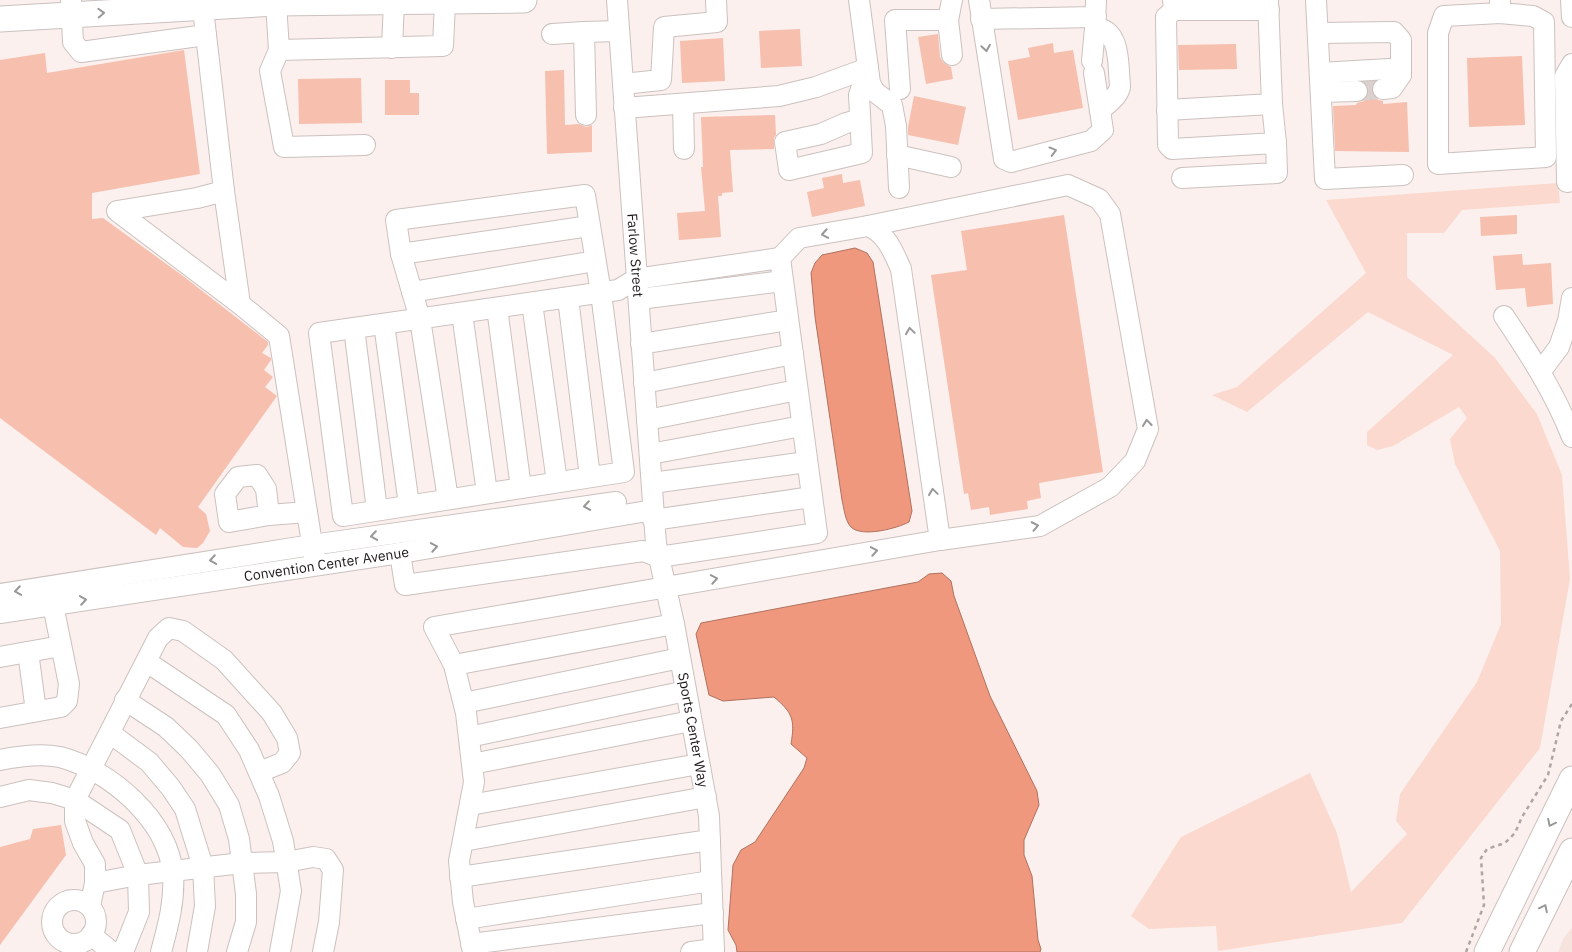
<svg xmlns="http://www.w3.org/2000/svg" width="1572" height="952" font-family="'IBM Plex Sans',sans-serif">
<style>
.built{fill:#f6e3dd}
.green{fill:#fcd9ce}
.water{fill:#ef987d;stroke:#b0725f}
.building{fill:#f6bfae}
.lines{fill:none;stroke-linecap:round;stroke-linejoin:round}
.minor-tunnel{stroke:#dad0cd;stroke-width:20;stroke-dasharray:20 10;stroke-linecap:butt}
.minor-casing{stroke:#cbc1be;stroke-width:22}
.major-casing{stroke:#cbc1be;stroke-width:27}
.path{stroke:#aea6a3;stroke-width:2.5;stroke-dasharray:4 4;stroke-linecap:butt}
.minor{stroke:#fff;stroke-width:20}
.major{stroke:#fff;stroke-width:25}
.oneway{stroke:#999897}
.labels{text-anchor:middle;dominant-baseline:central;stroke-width:4;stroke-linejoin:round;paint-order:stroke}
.street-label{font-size:14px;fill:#1d1918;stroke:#fff}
</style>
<rect width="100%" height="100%" fill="#fbf0ed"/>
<polygon class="built" points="1572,928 1572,952 1558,952 1564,937"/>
<polygon class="green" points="1558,183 1560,203 1462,210 1444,233 1407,233 1407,277 1495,358 1537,414 1562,475 1570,579 1540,748 1402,923 1218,951 1216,926 1149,929 1131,916 1181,837 1310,773 1337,833 1351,892 1407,834 1396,821 1400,794 1477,682 1501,624 1500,551 1455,464 1450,439 1467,418 1459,407 1393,446 1377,450 1367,445 1367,432 1453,355 1368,312 1247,412 1212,395 1237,387 1366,273 1326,200"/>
<g class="water">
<path d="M 855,248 L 867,253 L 873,262 L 912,511 L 909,522 C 898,528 862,538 851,527 C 845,521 844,508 842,500 L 815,317 L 811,273 L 815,263 L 822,255 Z"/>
<path d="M 942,573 L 951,581 L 954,596 L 990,696 L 1037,791 L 1039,805 L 1024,840 L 1024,855 L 1032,876 L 1038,940 L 1041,949 L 1040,952 L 737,952 L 736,945 L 728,930 L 733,865 L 741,850 L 755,842 L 804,768 L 807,758 L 791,744 C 795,720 793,713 774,697 L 723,701 L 709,695 L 696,634 L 701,623 L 918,582 L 929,574 Z"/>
</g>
<g class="building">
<polygon points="800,29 802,66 761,68 759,31"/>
<polygon points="938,34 940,57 943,62 951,67 953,79 926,84 918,37"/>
<polygon points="723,38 725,81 682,83 680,41"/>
<polygon points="1053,43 1054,53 1073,50 1083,108 1018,120 1008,61 1030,57 1028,48"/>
<polygon points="1236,44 1237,69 1179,70 1178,45"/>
<polygon points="184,50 200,174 92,193 92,219 103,218 183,276 268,342 268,345 262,353 271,358 271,360 264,370 273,377 265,387 277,396 198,507 206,514 210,531 203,543 197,548 183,547 160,528 156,535 0,418 0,60 45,53 47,73"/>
<polygon points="1522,56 1525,125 1469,127 1467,58"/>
<polygon points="564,70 565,125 579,124 586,127 592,125 592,152 547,154 545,71"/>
<polygon points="361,78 362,123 299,124 298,79"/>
<polygon points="385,80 410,80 410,93 419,93 419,115 385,115"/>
<polygon points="1365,82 1374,82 1371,90 1373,96 1378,100 1383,101 1383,104 1407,102 1409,152 1335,151 1333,106 1356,105 1357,103 1364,101 1367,97 1369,91"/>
<polygon points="914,96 966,107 958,145 908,135 908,127"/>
<polygon points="775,115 776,135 774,138 774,149 730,150 733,192 722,193 722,196 718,196 721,237 679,240 677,213 705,211 701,167 703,167 701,117"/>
<polygon points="842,174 843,183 860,180 865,206 812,217 807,192 824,188 822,178"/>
<polygon points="1064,215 1103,472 1039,483 1041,498 1027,501 1028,509 990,515 989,507 971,510 968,493 964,494 931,275 967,270 961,231"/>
<polygon points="1517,215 1517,234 1481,236 1480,217"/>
<polygon points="1522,254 1523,265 1551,263 1553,304 1527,307 1525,288 1496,290 1493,256"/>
<polygon points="61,825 66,855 0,945 0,847 30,839 33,829"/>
</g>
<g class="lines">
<polyline class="minor-tunnel" points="1357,91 1383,89"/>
<g class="minor-casing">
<g id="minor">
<polyline points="71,0 73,42 81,52 206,35"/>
<polyline points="202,0 224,191 240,304 279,336 314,556"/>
<path id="s1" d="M 617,0 L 656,544 L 674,624 L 709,816 L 714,952"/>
<polyline points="859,0 870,83 875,92 892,105 896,126 899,188"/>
<polyline points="979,0 1004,159 1011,162 1091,141 1103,130 1094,73"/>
<polyline points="1173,0 1174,10 1166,17 1168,145 1172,149 1276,143 1277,173 1182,178"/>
<polyline points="1316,0 1325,179 1403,175"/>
<polyline points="1500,0 1500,13 1533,16 1544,22 1546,157 1438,164 1438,33 1444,16 1500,13"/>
<polyline points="1571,0 1572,17"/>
<polyline points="276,3 279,50 270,71 284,147 365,145"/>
<polyline points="1174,10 1269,10"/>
<polyline points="981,19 1096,17"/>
<polyline points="948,20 952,55"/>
<path d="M 1095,28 C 1117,29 1118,55 1119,71 C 1119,76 1120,82 1120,87 C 1118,97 1107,104 1100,110"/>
<polyline points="1319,33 1394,32 1401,40 1401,75 1392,88 1383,89"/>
<polyline points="552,34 584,32"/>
<polyline points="392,48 394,2"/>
<polyline points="279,50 443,46 445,2"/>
<polyline points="1092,61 1095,28 1096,0"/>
<polyline points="1572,64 1565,76 1567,182 1572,181"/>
<polyline points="1320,73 1389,69 1401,75"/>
<polyline points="623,84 661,80 664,27 717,22 716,0"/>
<polyline points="900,89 895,20 948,20 952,0"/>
<polyline points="1321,92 1357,91"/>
<polyline points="683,104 684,149"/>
<polyline points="1272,104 1276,143"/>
<polyline points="624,108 779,96 816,87 868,68"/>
<polyline points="1167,110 1272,104 1268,0"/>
<polyline points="586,115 584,32 619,31"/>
<polyline points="860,119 846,123 821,134 785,142 789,170 862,153 859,95 868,68"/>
<polyline points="897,155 951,167"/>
<polyline points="224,191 197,198 117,211 240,304"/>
<polyline points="401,254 589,226"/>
<path d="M 780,258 L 799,238 L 868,226 C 886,233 893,251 901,269 L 940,540"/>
<polyline points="412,292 595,261"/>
<polyline points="568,298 590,477"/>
<polyline points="639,299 783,281"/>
<polyline points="532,303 557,482"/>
<polyline points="497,308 521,488"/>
<polyline points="462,313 487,493"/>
<path d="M 1504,316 C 1530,355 1555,393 1572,437"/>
<polyline points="384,324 409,505"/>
<polyline points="354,328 377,510"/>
<polyline points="641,344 788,320"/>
<polyline points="1541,371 1559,347 1568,321 1572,298"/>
<polyline points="644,383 793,354"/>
<polyline points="647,420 797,390"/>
<polyline points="650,454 802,426"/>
<polyline points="652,483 807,462"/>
<polyline points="269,515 266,489 257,475 238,477 225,494 229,522 269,515 307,512"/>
<polyline points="653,520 812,497"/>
<polyline points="400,553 405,585 643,551 659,557 817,533 780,258 636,279 618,290 319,333 343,516 624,472 601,293 585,195 396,220 401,254 420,319 448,499"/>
<polyline points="0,594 312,545 616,502"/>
<path id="s2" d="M 0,613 L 400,553 L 653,510"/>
<polyline points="28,652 36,711"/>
<polyline points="0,657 61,646"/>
<polyline points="147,662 226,715 249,750 269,796 283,841 291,891 280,952"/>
<polyline points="454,665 674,624"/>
<polyline points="125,700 166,727 189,749 210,774 229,805 239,839 246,894 246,922 237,952"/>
<polyline points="464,703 680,658"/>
<polyline points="0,718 61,707 67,701 69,684 53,605"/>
<polyline points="110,733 149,762 171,788 185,809 203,867 205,906 197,952"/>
<polyline points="469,737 686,691"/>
<path d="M 0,760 C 19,756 41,753 60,757 C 110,770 168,820 173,874 C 175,901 168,926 161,952"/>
<polyline points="472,764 691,721"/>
<polyline points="0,797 29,790 52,793 75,800 120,830 138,875 139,912 123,952"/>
<polyline points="470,805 699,764"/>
<polyline points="463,841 706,797"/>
<polyline points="460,877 710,840"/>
<polyline points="95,883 138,875 242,863 286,862 313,857 326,859 333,870 329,922 323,952"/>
<circle cx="74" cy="922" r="22"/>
<polyline points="90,906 95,883 95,864 83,843 75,821 75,800 158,638 169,628 183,631 224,660 272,713 287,738 290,753 282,763 259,772"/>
<polyline points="466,919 711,881"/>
<polyline points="91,935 112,952"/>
<polyline points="471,944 713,913"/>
<polyline points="473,952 463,902 459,861 474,782 466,713 454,665 434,627 940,540 1040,526 1110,487 1135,461 1148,429 1110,214 1099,199 1068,185 868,226"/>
<polyline points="691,952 714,949"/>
</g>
</g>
<g class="major-casing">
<g id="major">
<polyline points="0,19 276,3 524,0"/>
<polyline points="1487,952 1572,779"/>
<polyline points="1522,952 1572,851"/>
</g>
</g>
<polyline class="path" points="1466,952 1484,905 1481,858 1487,849 1505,843 1515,833 1522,817 1548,775 1561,721 1572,704"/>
<use href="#minor" class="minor"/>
<use href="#major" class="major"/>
</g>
<defs><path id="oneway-chevron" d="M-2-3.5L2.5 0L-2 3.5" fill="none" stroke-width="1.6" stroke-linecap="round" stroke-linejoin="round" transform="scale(1.25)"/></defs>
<g class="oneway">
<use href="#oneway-chevron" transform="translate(101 13) rotate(-3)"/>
<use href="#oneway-chevron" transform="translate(986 48) rotate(81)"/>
<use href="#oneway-chevron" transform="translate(1053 151) rotate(-15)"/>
<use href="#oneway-chevron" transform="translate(825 234) rotate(170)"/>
<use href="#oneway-chevron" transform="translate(910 331) rotate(-98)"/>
<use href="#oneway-chevron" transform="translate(1147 423) rotate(-96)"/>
<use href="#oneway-chevron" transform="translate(933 492) rotate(-98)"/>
<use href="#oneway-chevron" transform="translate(587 506) rotate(172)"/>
<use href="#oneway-chevron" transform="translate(1035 526) rotate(-12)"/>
<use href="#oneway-chevron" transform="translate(374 536) rotate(172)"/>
<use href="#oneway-chevron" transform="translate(434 547) rotate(-10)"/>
<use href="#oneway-chevron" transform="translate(874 551) rotate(-10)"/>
<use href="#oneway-chevron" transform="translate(213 560) rotate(171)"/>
<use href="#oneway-chevron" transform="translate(714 579) rotate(-10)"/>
<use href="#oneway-chevron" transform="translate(18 591) rotate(171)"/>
<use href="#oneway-chevron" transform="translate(83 600) rotate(-9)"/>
<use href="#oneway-chevron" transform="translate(1551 823) rotate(116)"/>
<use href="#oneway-chevron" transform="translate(1544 908) rotate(-64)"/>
</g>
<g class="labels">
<g class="street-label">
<text stroke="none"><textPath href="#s1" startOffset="256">Farlow Street</textPath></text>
<text stroke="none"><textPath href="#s2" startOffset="330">Convention Center Avenue</textPath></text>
<text stroke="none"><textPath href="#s1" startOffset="735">Sports Center Way</textPath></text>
</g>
</g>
</svg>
